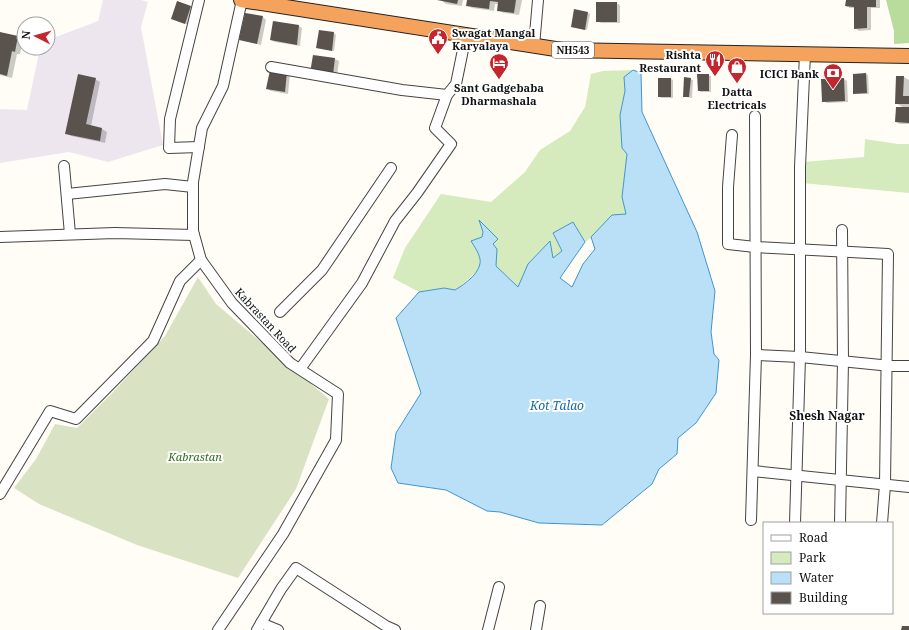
<svg xmlns="http://www.w3.org/2000/svg" width="909" height="630" font-family="'Noto Serif',serif">
<style>
.industrial{fill:#eee6ef}
.green{fill:#d5ebbd}
.forest{fill:#b9dc9c}
.cemetery{fill:#d9e3c4}
.water{fill:#b9e0f7;stroke:#3f96cf}
.shadow{fill:#0003}
.building{fill:#5a524d}
.lines{fill:none;stroke-linecap:round;stroke-linejoin:round}
.minor-casing{stroke:#444;stroke-width:12}
.highway-casing{stroke:#222;stroke-width:16}
.minor{stroke:#fff;stroke-width:10}
.highway{stroke:#f5a25d;stroke-width:14}
.labels{text-anchor:middle;dominant-baseline:central;stroke-width:4;stroke-linejoin:round;paint-order:stroke}
.shield{fill:#fff;stroke:#585858;stroke-width:1}
.shield-label{font-size:10px;font-weight:bold;fill:#111}
.poi-label{font-size:11px;font-weight:bold;fill:#111;stroke:#fff;text-anchor:end}
.street-label{font-size:11px;fill:#111;stroke:#fff}
.park-label{font-size:11px;font-style:italic;fill:#2f6b1f;stroke:#fff}
.water-label{font-size:12px;font-style:italic;fill:#1768a6;stroke:#fff}
.neighbourhood-label{font-size:12px;font-weight:bold;fill:#111;stroke:#fff}
</style>
<rect width="100%" height="100%" fill="#fffdf5"/>
<polygon class="industrial" points="103,0 141,0 148,2 141,27 163,145 108,162 69,152 0,163 0,109 27,110 40,48 48,48 48,40 98,21"/>
<g class="green">
<polygon points="633,70 624,77 625,91 620,115 627,154 622,197 626,214 585,242 573,222 553,234 562,251 553,258 549,242 528,264 518,287 496,266 480,259 479,269 462,285 455,290 444,288 419,292 393,278 405,248 441,194 491,202 525,172 540,150 570,131 585,107 591,74 603,71"/>
<polygon points="865,139 898,144 909,144 909,193 802,183 803,162 864,157"/>
</g>
<polygon class="forest" points="886,0 909,0 909,43 894,44 894,31"/>
<polygon class="cemetery" points="198,277 216,304 329,399 296,489 238,578 137,545 39,504 14,488 36,459 55,424 77,428 113,392 165,336"/>
<path class="water" d="M 633,70 L 641,73 L 642,112 L 697,232 L 715,291 L 711,332 L 714,354 L 719,360 L 716,393 L 696,423 L 678,438 L 677,454 L 659,469 L 652,484 L 602,525 L 539,523 L 500,512 L 487,511 L 446,490 L 398,483 L 391,468 L 396,433 L 421,393 L 396,318 L 419,292 L 444,288 L 455,290 C 465,284 482,272 480,259 C 479,253 474,246 471,241 L 482,237 L 483,232 L 479,220 L 498,239 L 493,244 L 497,249 L 496,266 L 518,287 L 528,264 L 550,241 L 553,258 L 562,251 L 553,233 L 573,222 L 585,242 L 560,278 L 572,287 L 583,264 L 595,249 L 591,237 L 612,215 L 626,214 L 622,197 L 627,154 L 622,148 L 620,115 L 625,91 L 624,77 Z"/>
<g class="shadow">
<polygon points="441,0 463,0 462,6 446,4"/>
<polygon points="468,0 522,0 519,15 504,13 498,10 499,4 495,4 494,11 472,8 467,5"/>
<polygon points="847,0 880,0 880,8 871,8 871,30 859,31 855,28 855,8 850,8 846,6"/>
<polygon points="616,3 620,5 620,23 601,23 597,21"/>
<polygon points="191,6 194,9 189,25 172,19"/>
<polygon points="588,13 590,14 587,30 572,27"/>
<polygon points="263,17 266,20 261,45 244,41 240,39"/>
<polygon points="299,26 302,28 300,46 275,42 271,40"/>
<polygon points="0,33 18,37 23,40 20,54 17,54 12,78 0,75"/>
<polygon points="334,33 336,35 334,51 317,48"/>
<polygon points="314,56 335,59 339,61 337,76"/>
<polygon points="271,71 290,75 288,94 271,91 267,89"/>
<polygon points="866,74 868,75 869,94 856,94 854,93"/>
<polygon points="708,75 711,76 711,92 701,92 699,91"/>
<polygon points="904,77 909,80 909,124 900,124 896,122 904,108 896,103"/>
<polygon points="95,79 100,82 91,126 102,129 107,132 105,143 71,136 66,133"/>
<polygon points="671,79 673,80 673,98 661,98 659,96"/>
<polygon points="690,79 693,80 692,98 686,97 684,96"/>
<polygon points="844,79 847,81 848,102 827,103 823,101"/>
</g>
<g class="building">
<polygon points="437,0 458,0 457,4"/>
<polygon points="467,0 516,0 514,13 497,11 498,2 490,1 489,9 466,6"/>
<polygon points="846,0 876,0 876,7 867,7 867,28 854,29 854,7 845,6"/>
<polygon points="177,1 191,6 185,24 171,19"/>
<rect x="596" y="2" width="21" height="20"/>
<polygon points="574,9 588,12 585,30 571,27"/>
<polygon points="245,13 263,16 257,44 239,40"/>
<polygon points="273,21 299,25 297,45 270,40"/>
<polygon points="319,30 334,32 332,51 316,48"/>
<polygon points="0,32 18,36 15,52 12,51 7,76 0,74"/>
<polygon points="313,55 335,58 333,75 310,73"/>
<polygon points="270,70 287,72 285,92 266,89"/>
<polygon points="866,73 867,93 853,94 853,74"/>
<polygon points="78,74 96,78 86,124 102,128 100,141 65,134"/>
<polygon points="697,74 709,74 709,91 698,91"/>
<polygon points="896,76 904,76 903,96 909,96 909,104 895,104"/>
<polygon points="684,77 691,78 689,97 683,97"/>
<rect x="658" y="78" width="13" height="19"/>
<polygon points="844,78 845,101 822,102 821,79"/>
<polygon points="896,107 909,107 909,123 895,122"/>
<polygon points="902,626 909,626 909,630 901,630"/>
</g>
<g class="lines">
<g class="minor-casing">
<g id="minor">
<polyline points="199,0 170,119 169,148 199,147"/>
<polyline points="534,46 538,0"/>
<polyline points="271,67 402,90 447,95"/>
<polyline points="732,135 728,187 728,244 755,247 888,254 885,485 882,523"/>
<polyline points="64,166 70,234"/>
<polyline points="67,194 165,184 193,187"/>
<polyline points="0,237 115,233 194,235"/>
<polyline points="280,312 322,270 391,168"/>
<polyline points="756,355 800,357 891,366 909,366"/>
<polyline points="300,369 362,283 395,221 417,193 451,144 435,128 447,95 456,84 466,35"/>
<polyline points="753,471 909,487"/>
<polyline points="0,494 50,411 76,419 153,341 180,281 201,260"/>
<polyline points="751,520 756,355 755,116"/>
<polyline points="795,523 800,357 800,167 805,54"/>
<polyline points="840,523 843,361 842,230"/>
<polyline points="261,623 278,630"/>
<polyline points="218,630 283,534 336,440 338,394 290,363 232,303 201,260 193,231 193,182 202,128 223,86 242,0"/>
<polyline points="257,630 281,589 296,568 386,626 395,630"/>
<polyline points="488,630 499,587"/>
<polyline points="536,630 540,606"/>
</g>
</g>
<g class="highway-casing">
<polyline id="highway" points="241,0 562,50 909,56"/>
</g>
<use href="#minor" class="minor"/>
<use href="#highway" class="highway"/>
</g>
<defs>
<g id="civic-pin" transform="scale(1)"><path d="M0 17L-7.5 6A9.5 9.5 0 1 1 7.5 6Z" fill="#c4262e" stroke="#fff"/><path d="M-.6-6.5H3V-4.5H.6V-3L4-1V1h2V6H-6V1h2V-1L-.6-3ZM-1.2 2.5V6h2.4V2.5Z" fill="#fff"/></g>
<g id="restaurant-pin" transform="scale(1)"><path d="M0 17L-7.5 6A9.5 9.5 0 1 1 7.5 6Z" fill="#c4262e" stroke="#fff"/><path d="M-5-6h1v4h1v-4h1v4h1v-4h1v5L-1.5 .5V6h-2V.5L-5-1ZM5-6V6H3V1.5H1.5Q1.5-4 5-6Z" fill="#fff"/></g>
<g id="hotel-pin" transform="scale(1)"><path d="M0 17L-7.5 6A9.5 9.5 0 1 1 7.5 6Z" fill="#c4262e" stroke="#fff"/><path d="M-6-4.5h1.5V1H6V5H4.5V3h-9V5H-6ZM-4 0a1.8 1.8 0 1 1 3.6 0ZM.5 0V-2.5h3Q6-2.5 6 0Z" fill="#fff"/></g>
<g id="shop-pin" transform="scale(1)"><path d="M0 17L-7.5 6A9.5 9.5 0 1 1 7.5 6Z" fill="#c4262e" stroke="#fff"/><path d="M-5-2.5h2.3a2.7 3.5 0 0 1 5.4 0H5L5.5 6h-11ZM-1.5-2.5h3a1.5 2.3 0 0 0-3 0Z" fill="#fff"/></g>
<g id="bank-pin" transform="scale(1)"><path d="M0 17L-7.5 6A9.5 9.5 0 1 1 7.5 6Z" fill="#c4262e" stroke="#fff"/><path d="M-6-4H6V4H-6ZM0-2.3a2.3 2.3 0 1 0 0 4.6a2.3 2.3 0 1 0 0-4.6Z" fill="#fff"/></g>
</defs>
<g fill-rule="evenodd">
<use href="#civic-pin" x="438" y="38"/>
<use href="#restaurant-pin" x="715" y="60"/>
<use href="#hotel-pin" x="499" y="63"/>
<use href="#shop-pin" x="737" y="67"/>
<use href="#bank-pin" x="833" y="73"/>
</g>
<g class="labels">
<rect class="shield" x="552" y="42" width="42" height="16" rx="3"/>
<g class="shield-label">
<text x="573" y="50">NH543</text>
</g>
<g class="poi-label">
<text x="452" y="32" text-anchor="start">Swagat Mangal<tspan x="452" dy="13">Karyalaya</tspan></text>
<text x="701" y="54">Rishta<tspan x="701" dy="13">Restaurant</tspan></text>
<text x="819" y="73">ICICI Bank</text>
<text x="499" y="87" text-anchor="middle">Sant Gadgebaba<tspan x="499" dy="13">Dharmashala</tspan></text>
<text x="737" y="91" text-anchor="middle">Datta<tspan x="737" dy="13">Electricals</tspan></text>
</g>
<g class="street-label">
<text transform="translate(266 320) rotate(47)">Kabrastan Road</text>
</g>
<g class="park-label">
<text x="195" y="456">Kabrastan</text>
</g>
<g class="water-label">
<text x="557" y="405">Kot Talao</text>
</g>
<g class="neighbourhood-label">
<text x="827" y="415">Shesh Nagar</text>
</g>
</g>
<rect x="763" y="522" width="130" height="92" fill="#ffffff" stroke="#a0a0a0"/>
<rect x="771" y="535" width="20" height="6" fill="#ffffff" stroke="#a0a0a0"/>
<text x="799" y="542" font-size="12" fill="#111111">Road</text>
<rect x="771" y="552" width="20" height="12" fill="#d5ebbd" stroke="#a0a0a0"/>
<text x="799" y="562" font-size="12" fill="#111111">Park</text>
<rect x="771" y="572" width="20" height="12" fill="#b9e0f7" stroke="#a0a0a0"/>
<text x="799" y="582" font-size="12" fill="#111111">Water</text>
<rect x="771" y="592" width="20" height="12" fill="#5a524d" stroke="#a0a0a0"/>
<text x="799" y="602" font-size="12" fill="#111111">Building</text>
<g transform="translate(36 36) rotate(276)"><circle r="19" fill="#ffffff" stroke="#a0a0a0"/>
<path d="M0-3L7 15L0 10L-7 15Z" fill="#c4262e"/>
<text y="-6" font-size="11" font-weight="bold" text-anchor="middle" fill="#111111">N</text>
</g>
</svg>
